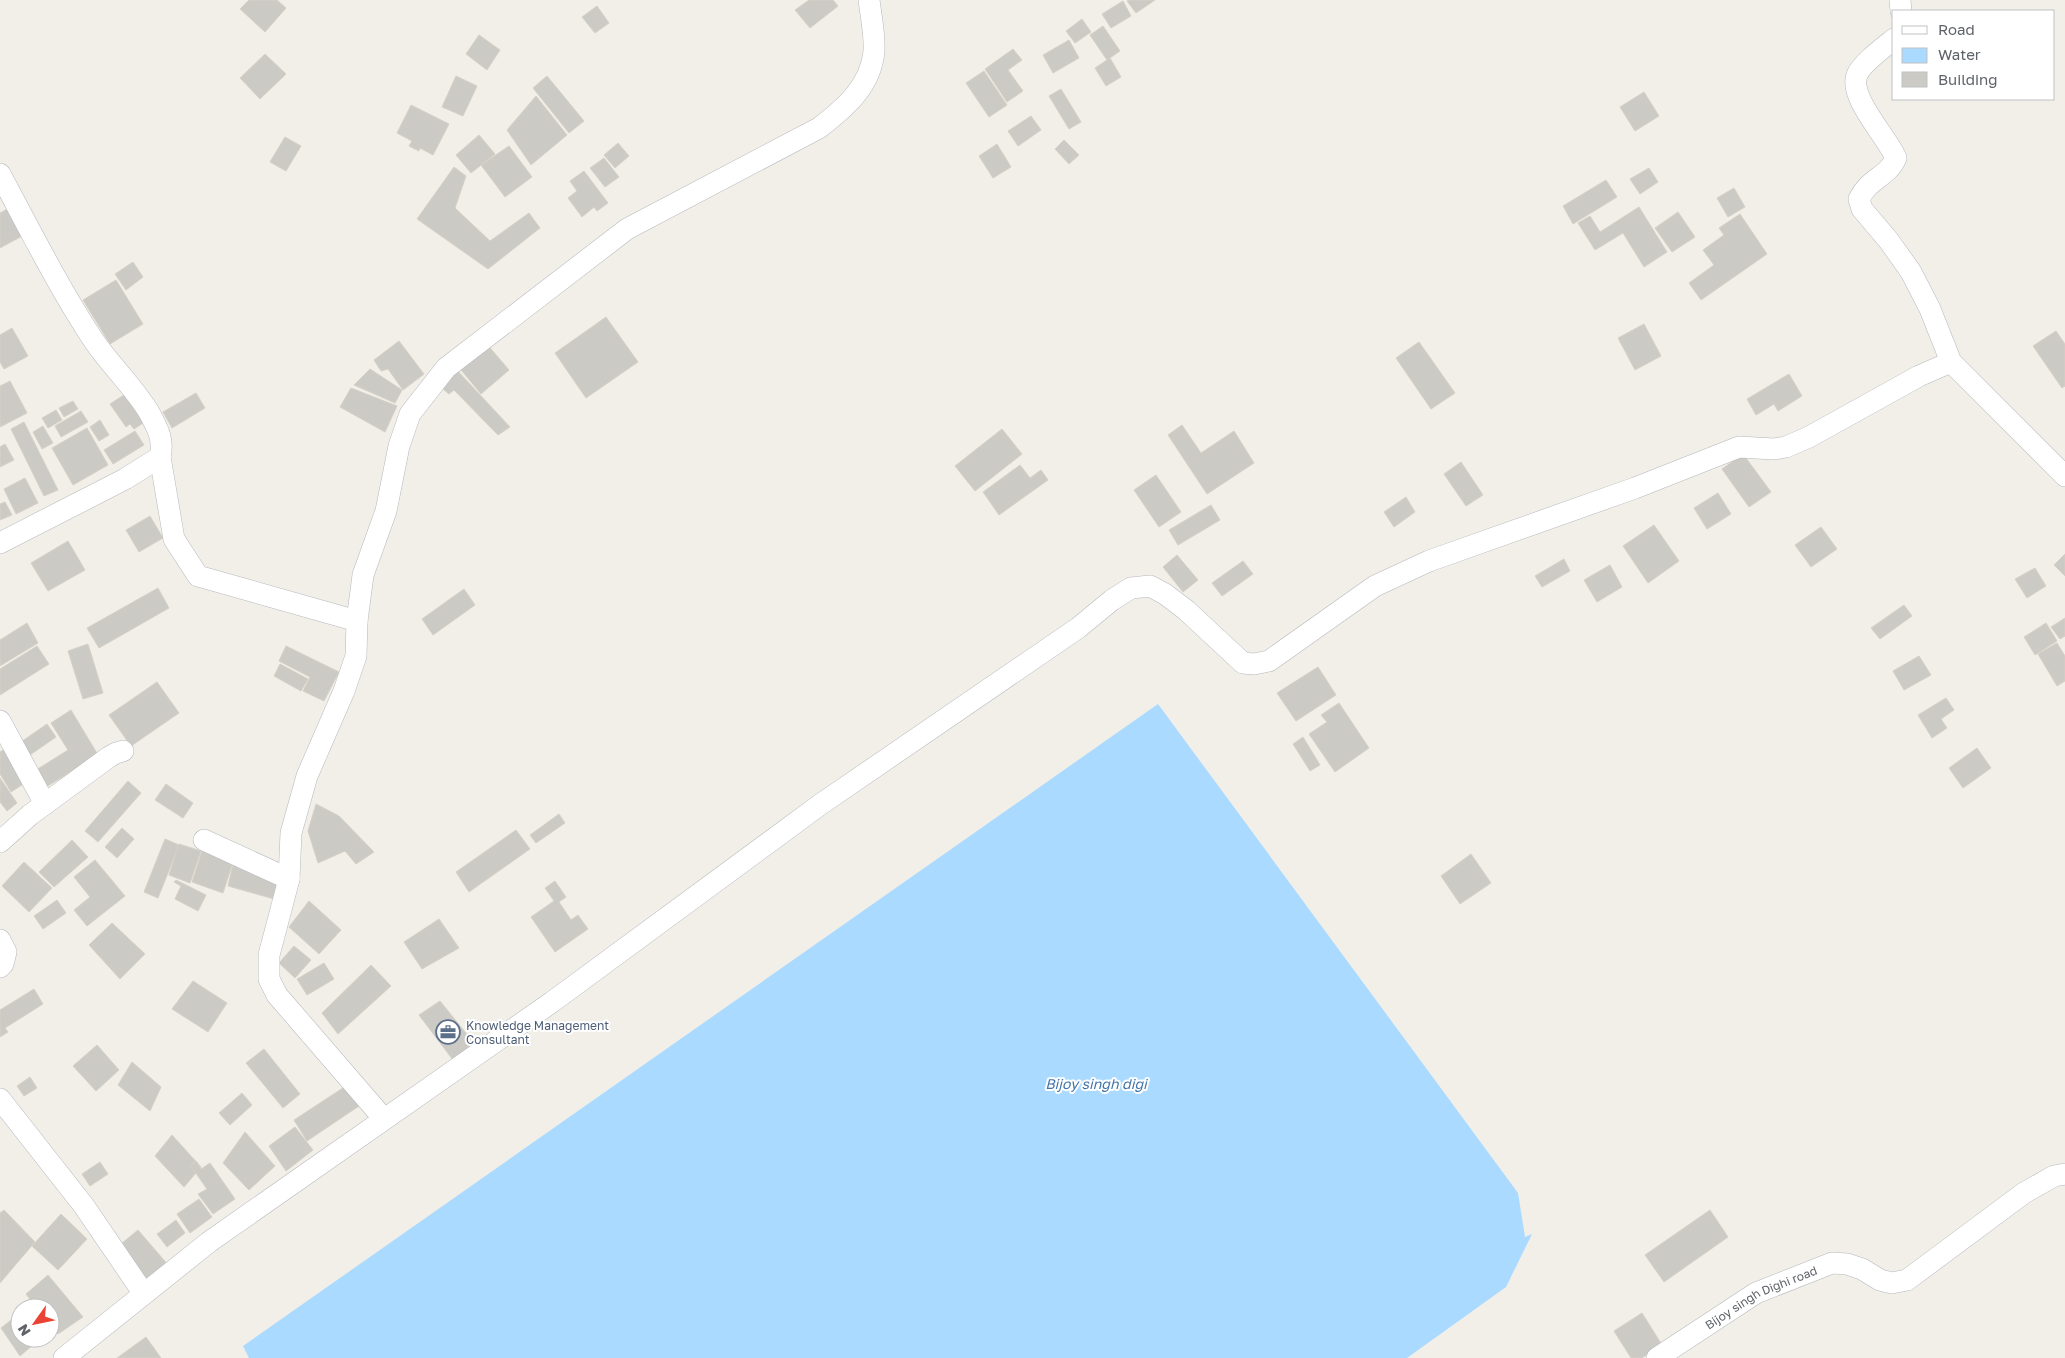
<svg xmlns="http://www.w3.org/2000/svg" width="2065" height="1358" font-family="'Golos Text',sans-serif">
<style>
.water{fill:#aadaff}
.building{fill:#cccac5;stroke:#d6d1c6}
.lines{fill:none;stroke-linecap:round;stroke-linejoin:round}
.minor-casing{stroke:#b5b8bc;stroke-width:22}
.minor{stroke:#fff;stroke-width:21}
.labels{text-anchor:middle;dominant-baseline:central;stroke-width:4;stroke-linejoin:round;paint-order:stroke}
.service-label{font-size:12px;fill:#4e5e75;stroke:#fff;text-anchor:start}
.street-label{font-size:12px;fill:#5f6368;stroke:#fff}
.water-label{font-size:14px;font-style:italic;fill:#4174aa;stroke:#fff}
</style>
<rect width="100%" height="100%" fill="#f1efe8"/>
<polygon class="water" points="1158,704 1518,1193 1525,1237 1532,1234 1506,1287 1407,1358 249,1358 243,1346"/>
<g class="building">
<polygon points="249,0 277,0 286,8 265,32 240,9"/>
<polygon points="809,0 833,0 838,6 810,28 795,10"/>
<polygon points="1129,0 1155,0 1136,13 1127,1"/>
<polygon points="1123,1 1131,16 1111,28 1102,14"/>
<polygon points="597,6 609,23 595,33 582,17"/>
<polygon points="1082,19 1091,32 1075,43 1066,31"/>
<polygon points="1103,26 1120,51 1107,60 1090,35"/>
<polygon points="479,35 500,50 487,70 466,54"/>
<polygon points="1069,40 1079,58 1053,73 1043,55"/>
<polygon points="1013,49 1022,60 1008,70 1023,91 1007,102 985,69"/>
<polygon points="265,54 286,74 260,99 240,78"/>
<polygon points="1110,58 1121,77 1106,86 1095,68"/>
<polygon points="984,71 1007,105 989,117 966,83"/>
<polygon points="456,76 477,86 463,116 442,107"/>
<polygon points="547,76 584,121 569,133 533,88"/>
<polygon points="1061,89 1081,122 1069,129 1049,96"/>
<polygon points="1644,92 1659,116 1635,131 1620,107"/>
<polygon points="536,96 567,135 531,165 507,130"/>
<polygon points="411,105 449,124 433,155 420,148 419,151 409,146 412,141 397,133"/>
<polygon points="1031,116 1041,130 1018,146 1008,131"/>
<polygon points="479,135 495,154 471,173 456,155"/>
<polygon points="285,137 301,146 286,171 270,162"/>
<polygon points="1064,140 1079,155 1069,164 1055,149"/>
<polygon points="618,143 629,156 615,168 604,155"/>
<polygon points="997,144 1011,167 993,178 979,156"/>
<polygon points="509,146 532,177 505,197 481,165"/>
<polygon points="604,158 619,177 605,187 590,168"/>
<polygon points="454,167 466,176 455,208 490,241 529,213 540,228 488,269 417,219"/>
<polygon points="1649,168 1658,182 1640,194 1630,179"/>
<polygon points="584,171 608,203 597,211 594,207 582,217 568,198 577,191 570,181"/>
<polygon points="1606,180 1617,197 1573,224 1563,206"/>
<polygon points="1734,188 1745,207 1728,217 1717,198"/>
<polygon points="1639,207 1667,252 1644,267 1623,233 1595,250 1578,223 1590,216 1600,232"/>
<polygon points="9,208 24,235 0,248 0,213"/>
<polygon points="1678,212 1695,237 1672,252 1655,228"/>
<polygon points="1740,214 1767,254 1701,300 1689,283 1714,265 1703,250 1724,235 1719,228"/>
<polygon points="133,262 143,277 126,290 115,274"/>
<polygon points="116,280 143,324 110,344 83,300"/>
<polygon points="606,317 638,362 586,398 555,353"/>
<polygon points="1644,324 1661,356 1635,370 1618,338"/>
<polygon points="12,328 28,356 4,369 0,362 0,335"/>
<polygon points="2056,331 2065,344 2065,386 2062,388 2033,346"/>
<polygon points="399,341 424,374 403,390 388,369 381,371 374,360"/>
<polygon points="485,342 509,370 481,394 457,365"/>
<polygon points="1419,342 1455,393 1431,409 1396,358"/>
<polygon points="454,367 510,427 498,435 454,390 449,394 437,384"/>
<polygon points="370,369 402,390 395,403 354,385"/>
<polygon points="1789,374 1802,396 1778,411 1774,404 1756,415 1747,399"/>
<polygon points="10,381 27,413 0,427 0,386"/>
<polygon points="351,388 397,406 385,432 340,407"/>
<polygon points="130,391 148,420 134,429 130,424 126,427 110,404"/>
<polygon points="196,393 205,408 172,428 163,412"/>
<polygon points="73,401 78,409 64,417 59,408"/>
<polygon points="56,410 62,420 48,428 42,418"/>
<polygon points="81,411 88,422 61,437 55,426"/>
<polygon points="100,420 109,435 99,441 90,427"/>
<polygon points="24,422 58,490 44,496 11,429"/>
<polygon points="1182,425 1201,453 1234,431 1254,463 1207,494 1168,435"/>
<polygon points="43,426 53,443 42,449 33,432"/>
<polygon points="87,428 108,465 73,485 52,448"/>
<polygon points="1002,429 1022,454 975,491 955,466"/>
<polygon points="135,431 144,445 113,464 104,450"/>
<polygon points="5,444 14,460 0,467 0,447"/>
<polygon points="1743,454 1771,492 1749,507 1722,469"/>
<polygon points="1461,462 1483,495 1466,506 1444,474"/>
<polygon points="1020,465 1030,478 1041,470 1048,480 999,515 983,492"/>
<polygon points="1156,475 1181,512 1159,527 1134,490"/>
<polygon points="25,478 38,503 16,514 4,489"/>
<polygon points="1718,493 1731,514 1707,529 1694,508"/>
<polygon points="1406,497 1415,512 1394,527 1384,512"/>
<polygon points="5,502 12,515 0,520 0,504"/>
<polygon points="1211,505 1220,520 1178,545 1169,530"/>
<polygon points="150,516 163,538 139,552 126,530"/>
<polygon points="1654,525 1679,561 1648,583 1623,546"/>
<polygon points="1821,527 1837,549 1811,567 1795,545"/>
<polygon points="68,541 85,570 48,591 31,563"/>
<polygon points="2065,554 2065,576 2054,565"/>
<polygon points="1177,555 1198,580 1183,592 1163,567"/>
<polygon points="1564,559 1570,571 1542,587 1535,576"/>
<polygon points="1243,561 1253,574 1222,596 1212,583"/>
<polygon points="1610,565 1622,587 1597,602 1584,580"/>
<polygon points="2035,568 2046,586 2027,598 2015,579"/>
<polygon points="158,588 169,608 99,648 87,628"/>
<polygon points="464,589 475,605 433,635 422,619"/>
<polygon points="1904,605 1912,616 1880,639 1871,628"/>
<polygon points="2065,618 2065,636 2060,639 2051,627"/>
<polygon points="27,623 38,643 0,666 0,640"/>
<polygon points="2046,623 2057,641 2035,655 2024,637"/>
<polygon points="2057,643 2065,656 2065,681 2057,686 2038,654"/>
<polygon points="88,644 103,693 83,699 68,651"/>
<polygon points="37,646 49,664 0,695 0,669"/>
<polygon points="286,646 339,672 324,701 303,691 310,677 279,661"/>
<polygon points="1919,656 1931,675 1904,690 1893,671"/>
<polygon points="280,664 308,679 301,691 274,676"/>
<polygon points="1318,667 1336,695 1296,721 1277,693"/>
<polygon points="157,682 179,713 131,746 109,715"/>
<polygon points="1946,698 1954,710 1941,719 1947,728 1932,738 1918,715"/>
<polygon points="1339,703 1369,748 1335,772 1309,734 1327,722 1321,715"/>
<polygon points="71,710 98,755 46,787 36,770 68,750 51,723"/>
<polygon points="47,724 56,737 27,757 18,744"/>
<polygon points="1303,737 1320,765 1310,771 1293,744"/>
<polygon points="8,747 28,781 11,792 0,774 0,752"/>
<polygon points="1977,748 1991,768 1963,788 1949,768"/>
<polygon points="0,778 17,803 7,811 0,802"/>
<polygon points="128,781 141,793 98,842 85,831"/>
<polygon points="166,784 193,803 183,818 155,800"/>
<polygon points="316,804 339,816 374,852 356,864 345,851 318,863 308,831"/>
<polygon points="559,814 565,823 536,843 530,835"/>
<polygon points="122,828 134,839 117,858 105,847"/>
<polygon points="516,830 530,849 469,892 456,872"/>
<polygon points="165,839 179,845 158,898 144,892"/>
<polygon points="72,840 88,857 54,887 39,872"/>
<polygon points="179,844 201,851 190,883 169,875"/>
<polygon points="202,851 233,862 223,893 192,882"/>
<polygon points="1471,854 1491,883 1460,904 1441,876"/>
<polygon points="95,860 125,896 87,926 74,910 90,897 74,877"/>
<polygon points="24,862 52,888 29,912 2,886"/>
<polygon points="233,864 280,878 274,899 228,886"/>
<polygon points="176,880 206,895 198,911 175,899 181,886 174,882"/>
<polygon points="555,881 566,897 559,902 571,920 578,915 588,929 555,952 531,917 554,901 545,888"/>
<polygon points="57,900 66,913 43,929 34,916"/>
<polygon points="309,901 341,930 319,954 289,927"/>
<polygon points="439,919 459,948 422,969 404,942"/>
<polygon points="112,923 145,954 120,979 89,945"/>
<polygon points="294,946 311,960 295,978 279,963"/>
<polygon points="324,963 334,979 307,995 297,979"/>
<polygon points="371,965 391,986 338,1034 322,1013"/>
<polygon points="193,981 227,1003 208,1032 172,1009"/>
<polygon points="34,989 43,1004 5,1028 8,1032 0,1037 0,1010"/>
<polygon points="440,1001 478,1048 456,1064 419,1015"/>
<polygon points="97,1045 119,1070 96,1091 73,1066"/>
<polygon points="264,1049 300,1094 283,1108 246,1063"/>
<polygon points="132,1062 161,1087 150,1111 118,1085"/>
<polygon points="30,1077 37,1088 24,1096 17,1086"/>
<polygon points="349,1084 362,1104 307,1141 294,1120"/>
<polygon points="242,1093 252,1105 230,1125 219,1113"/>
<polygon points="295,1127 313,1150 286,1171 269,1146"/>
<polygon points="245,1132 275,1166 249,1190 223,1163"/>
<polygon points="172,1135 201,1167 184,1187 155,1156"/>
<polygon points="196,1161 201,1169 210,1163 235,1199 213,1214 198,1194 207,1189 190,1165"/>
<polygon points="100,1162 108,1174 90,1186 82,1174"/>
<polygon points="199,1199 212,1217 190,1233 177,1214"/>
<polygon points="4,1210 35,1242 0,1283 0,1213"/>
<polygon points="1710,1210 1728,1237 1664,1282 1645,1255"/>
<polygon points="61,1214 87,1239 58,1270 32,1246"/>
<polygon points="176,1220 185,1233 167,1247 157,1234"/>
<polygon points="138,1230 169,1266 148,1284 121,1244"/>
<polygon points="48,1275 83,1317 58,1334 50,1324 50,1308 37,1308 26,1294"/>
<polygon points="20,1313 20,1338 41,1338 20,1356 1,1328"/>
<polygon points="1642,1313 1662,1345 1642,1358 1631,1358 1614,1331"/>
<polygon points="146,1337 161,1358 117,1358"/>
</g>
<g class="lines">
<g class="minor-casing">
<g id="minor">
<polyline points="1900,0 1901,11"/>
<path d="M 1894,39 C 1884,47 1861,64 1857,75 C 1848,97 1888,138 1896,158 C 1888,177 1869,178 1859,199 L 1862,209 L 1889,241 L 1911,272 L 1930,309 L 1951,362 L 2065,476"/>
<path d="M 0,174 C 30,230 59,288 94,341 C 111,366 135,388 150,414 C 158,429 164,440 160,457 L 125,479 L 0,543"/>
<polyline points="160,457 174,539 198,576 357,621"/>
<polyline points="0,721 45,804"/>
<polyline points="204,840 289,879"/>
<polyline points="0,842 30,815 109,757 116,753 123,751"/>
<polyline points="0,940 6,952 3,964 0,967"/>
<polyline points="0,1099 84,1206 144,1294"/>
<path d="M 384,1119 L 277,995 L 269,979 L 269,955 L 289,879 L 291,833 L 307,776 L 344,691 L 356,656 L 357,621 L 363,575 L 386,511 L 399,446 L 410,414 L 446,368 L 627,229 L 819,128 C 845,108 871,86 874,51 C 875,35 871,16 869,0"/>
<polyline points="64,1358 209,1242 552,1002 821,804 1078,628 1112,600 1131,588 1150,586 1165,594 1186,610 1243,663 1254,664 1269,661 1375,586 1429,561 1635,488 1739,447 1774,449 1786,447 1809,437 1919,376 1951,362"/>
<path id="s1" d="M 1657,1358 L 1756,1293 L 1832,1263 L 1847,1264 L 1862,1269 L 1880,1280 L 1892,1283 L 1907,1280 L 2024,1193 L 2054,1176 L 2065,1174"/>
</g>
</g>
<use href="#minor" class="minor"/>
</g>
<defs>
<g id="office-ring" transform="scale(1.25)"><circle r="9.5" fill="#fff" stroke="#5c6f8a" stroke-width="1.5"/><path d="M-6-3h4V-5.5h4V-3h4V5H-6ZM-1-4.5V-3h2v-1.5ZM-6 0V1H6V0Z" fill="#5c6f8a"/></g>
</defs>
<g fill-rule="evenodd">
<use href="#office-ring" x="448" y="1032"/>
</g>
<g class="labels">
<g class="service-label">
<text x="466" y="1025">Knowledge Management<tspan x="466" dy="14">Consultant</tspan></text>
</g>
<g class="street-label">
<text stroke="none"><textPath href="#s1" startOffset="121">Bijoy singh Dighi road</textPath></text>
</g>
<g class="water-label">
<text x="1096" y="1083">Bijoy singh digi</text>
</g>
</g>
<rect x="1892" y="10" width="162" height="90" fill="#ffffff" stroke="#bfc1c3"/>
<rect x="1902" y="26" width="25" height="8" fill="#ffffff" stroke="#bfc1c3"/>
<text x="1938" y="35" font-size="15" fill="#5f6368">Road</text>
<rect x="1902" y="48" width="25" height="15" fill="#aadaff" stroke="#bfc1c3"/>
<text x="1938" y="60" font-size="15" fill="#5f6368">Water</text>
<rect x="1902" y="72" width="25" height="15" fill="#cccac5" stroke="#bfc1c3"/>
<text x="1938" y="85" font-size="15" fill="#5f6368">Building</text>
<g transform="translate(35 1323) rotate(237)"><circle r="24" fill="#ffffff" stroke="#bfc1c3"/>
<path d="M0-4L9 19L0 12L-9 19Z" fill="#ea4335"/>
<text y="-8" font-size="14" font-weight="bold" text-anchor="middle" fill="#5f6368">N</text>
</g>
</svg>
